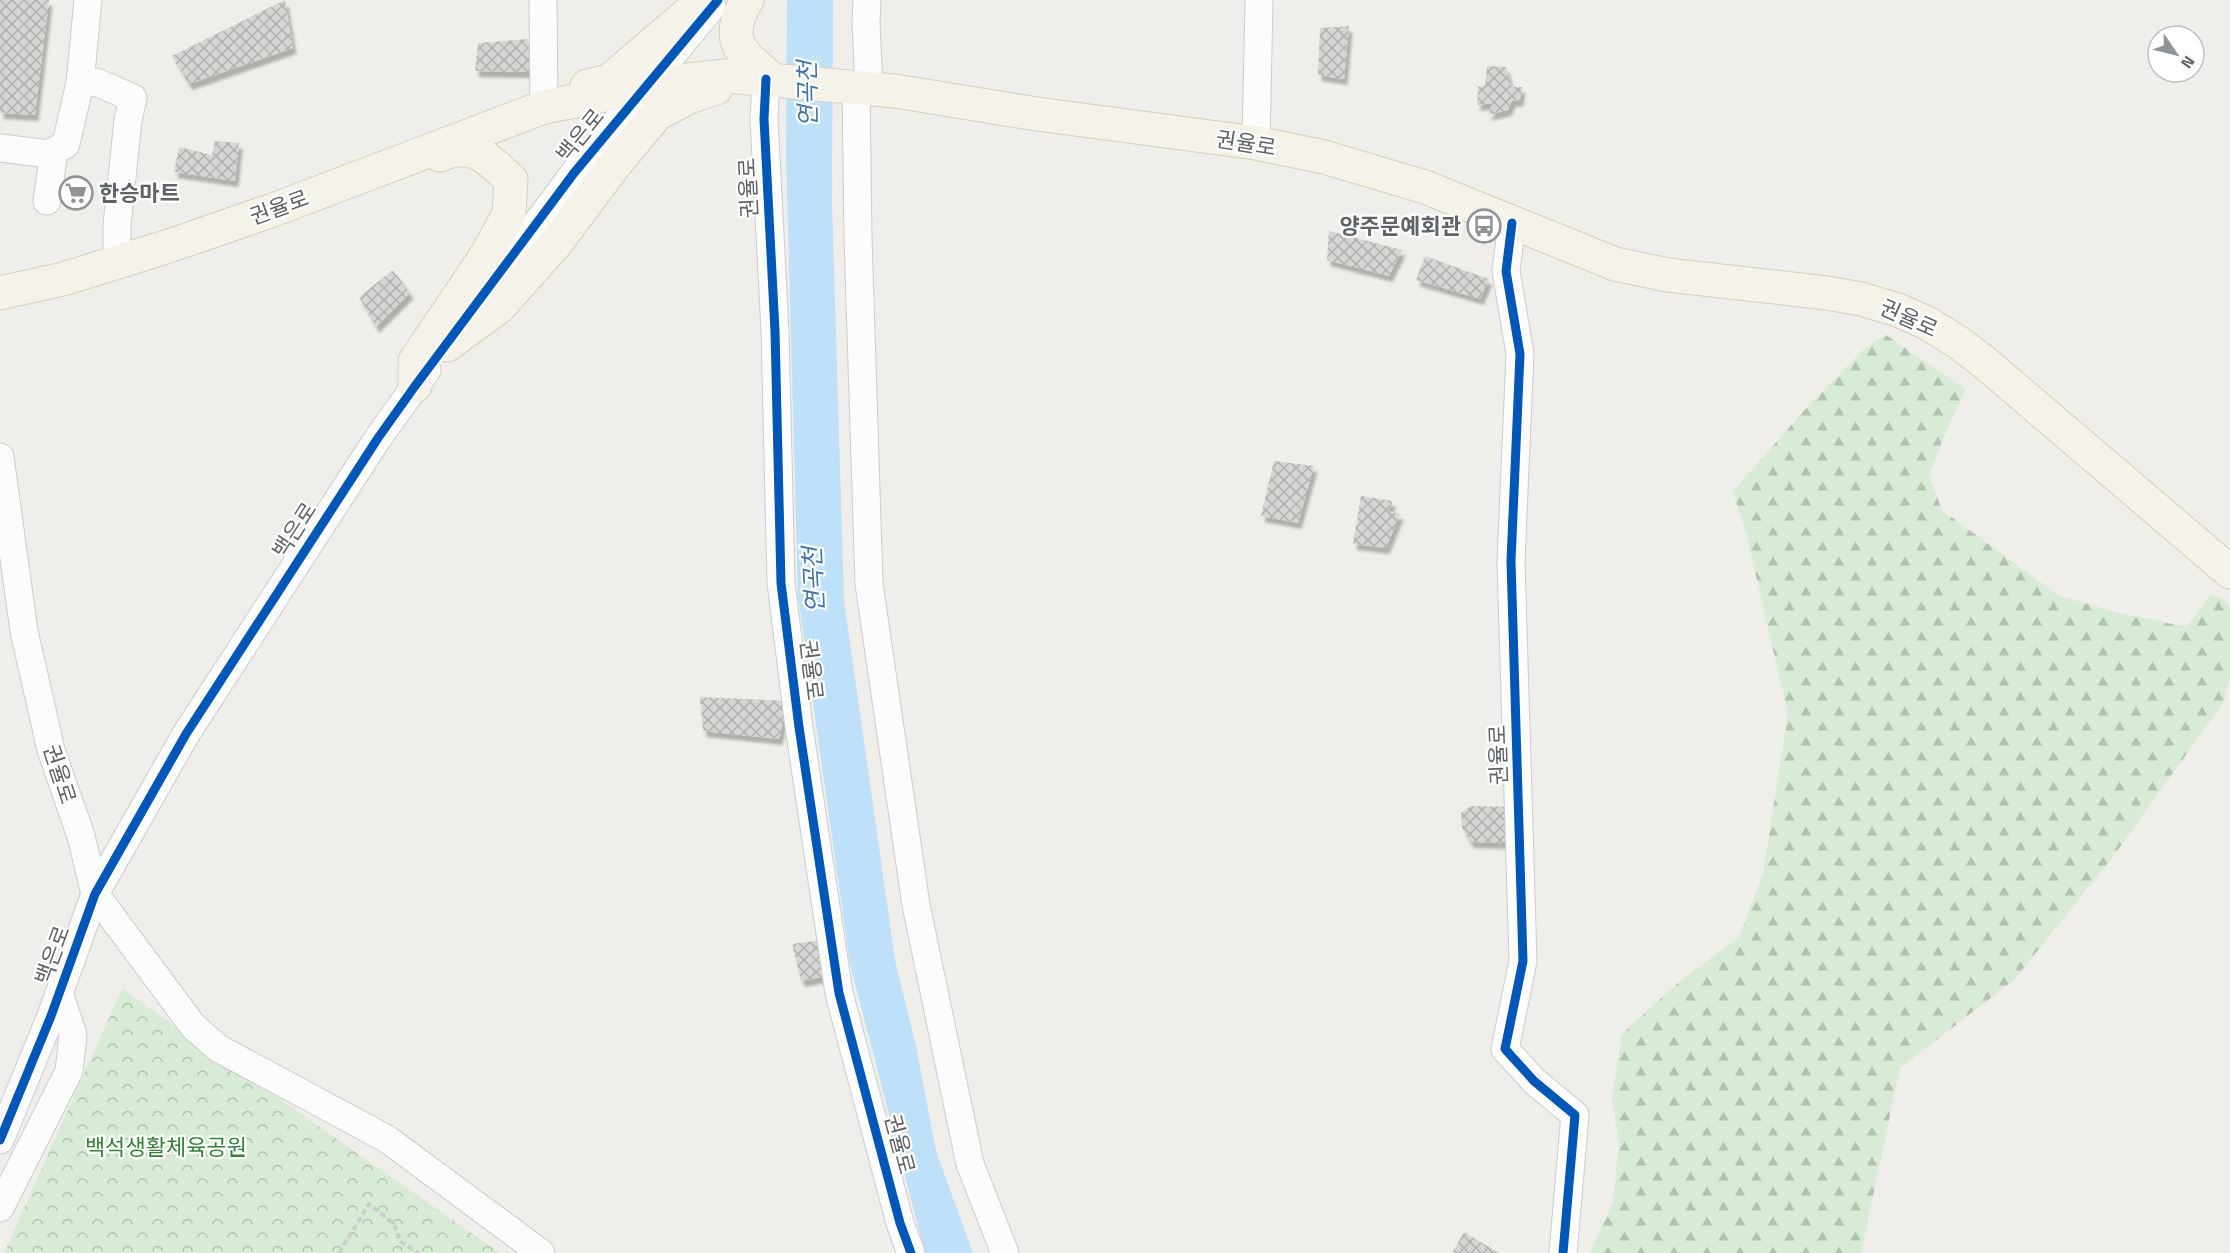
<svg xmlns="http://www.w3.org/2000/svg" width="2230" height="1253" font-family="'Titillium Web','Noto Sans KR',sans-serif">
<style>
.forest{fill:url(#forest-firs)}
.park{fill:url(#park-crowns)}
.water{fill:#bfe0f9}
.building{fill:url(#building-cross-hatch);filter:url(#shadow)}
.lines{fill:none;stroke-linecap:round;stroke-linejoin:round}
.minor-casing{stroke:#cbcccc;stroke-width:29}
.major-casing{stroke:#d7ceb8;stroke-width:35}
.path{stroke:#cacfcc;stroke-width:4;stroke-dasharray:6 3;stroke-linecap:butt}
.minor{stroke:#fdfcfc;stroke-width:27}
.major{stroke:#f4f2e9;stroke-width:33}
.cycleway-casing{stroke:#fff;stroke-width:13}
.cycleway{stroke:#0057b8;stroke-width:9}
.labels{text-anchor:middle;dominant-baseline:central;stroke-width:4.5;stroke-linejoin:round;paint-order:stroke}
.street-label{font-size:22px;fill:#5f6368;stroke:#fff}
.poi-label{font-size:22px;font-weight:bold;fill:#5f6368;stroke:#fff;text-anchor:start}
.park-label{font-size:22px;fill:#348238;stroke:#fff}
.water-label{font-size:24px;font-style:italic;fill:#4174aa;stroke:#fff}
</style>
<defs>
<pattern id="forest-firs" width="22" height="20" patternUnits="userSpaceOnUse" patternTransform="scale(1.5)"><rect width="22" height="20" fill="#d8ebd6"/><path d="M5 1l3.5 6h-7zM16 11l3.5 6h-7z" fill="#b2c2b1"/></pattern>
<pattern id="park-crowns" width="20" height="18" patternUnits="userSpaceOnUse" patternTransform="scale(1.5)"><rect width="20" height="18" fill="#d8ebd6"/><path d="M2 6a3 3 0 1 1 6 0M12 15a3 3 0 1 1 6 0" fill="none" stroke="#b2c2b1"/></pattern>
<pattern id="building-cross-hatch" width="8" height="8" patternUnits="userSpaceOnUse" patternTransform="scale(1.5)"><rect width="8" height="8" fill="#d6d5d3"/><path d="M0 0l8 8M0 8l8-8" fill="none" stroke="#b1b0af"/></pattern>
<filter id="shadow"><feDropShadow dx="3.5" dy="6" stdDeviation="1.5" flood-color="#0004"/></filter>
</defs>
<rect width="100%" height="100%" fill="#efeeea"/>
<polygon class="forest" points="1886,335 1966,389 1944,436 1929,475 1942,510 2058,595 2115,612 2187,627 2211,594 2228,602 2230,609 2230,677 2223,703 2115,854 2014,980 1900,1068 1861,1253 1590,1253 1613,1201 1619,1143 1612,1098 1622,1034 1679,982 1739,937 1763,874 1788,714 1747,537 1733,491 1810,404 1865,348"/>
<polygon class="park" points="122,989 500,1253 4,1253"/>
<polygon class="water" points="787,0 833,0 832,202 844,601 895,960 917,1051 936,1151 973,1253 925,1253 850,964 798,597 786,153"/>
<g class="building">
<polygon points="0,0 49,0 35,115 0,113"/>
<polygon points="285,0 293,48 189,84 172,56"/>
<polygon points="1349,26 1344,79 1318,75 1320,28"/>
<polygon points="528,39 530,72 475,71 478,43"/>
<polygon points="1487,66 1506,67 1511,87 1522,87 1520,100 1512,101 1508,110 1488,115 1493,103 1477,105 1478,87 1485,85"/>
<polygon points="215,141 239,143 235,181 174,172 179,147 212,155"/>
<polygon points="1329,231 1402,250 1389,276 1327,260"/>
<polygon points="1425,256 1489,279 1480,299 1416,280"/>
<polygon points="393,270 410,293 376,327 359,297"/>
<polygon points="1274,461 1314,466 1298,523 1261,516"/>
<polygon points="1361,496 1393,501 1388,511 1400,514 1386,548 1353,544"/>
<polygon points="700,697 788,701 779,739 703,731"/>
<polygon points="1471,806 1512,807 1516,843 1470,842 1462,827 1461,813"/>
<polygon points="823,940 827,976 801,981 792,944"/>
<polygon points="1464,1232 1499,1253 1452,1253"/>
</g>
<g class="lines">
<g class="minor-casing">
<g id="minor">
<polyline points="543,0 544,107"/>
<polyline points="867,0 866,22 869,89"/>
<polyline points="766,79 764,119 775,331 781,583 799,727 839,993 900,1223 911,1253"/>
<polyline points="80,83 96,82 133,98 128,120 117,225 117,263"/>
<polyline points="856,87 858,238 869,584 916,905 970,1164 1005,1253"/>
<polyline points="1256,143 1259,0"/>
<polyline points="0,148 49,154 66,144 80,83 88,0"/>
<polyline points="47,201 54,151"/>
<polyline points="1512,223 1506,271 1520,354 1511,561 1523,961 1505,1049 1534,1081 1575,1115 1563,1253"/>
<polyline points="457,330 574,173 712,7"/>
<polyline points="0,457 24,631 51,750 81,836 95,894 193,1026 218,1048 387,1139 541,1253"/>
<polyline points="0,1140 51,1016 95,894 186,734 378,438 427,370"/>
<polyline points="0,1208 69,1071 73,1035 59,993"/>
</g>
</g>
<g class="major-casing">
<g id="major">
<path d="M 747,0 C 723,41 741,53 772,79"/>
<polyline points="587,86 609,81 704,0"/>
<polyline points="0,293 63,279 169,246 273,210 544,107 670,82 725,76 895,91 1037,114 1256,143 1324,157 1425,187 1615,264 1668,275 1827,293 1861,299 1898,310 1929,324 1959,343 1984,362 2230,572"/>
<polyline points="447,345 499,307 557,242 616,163 657,114 689,97 716,88"/>
<path d="M 415,386 L 415,361 L 486,256 L 509,214 L 511,180 C 488,159 473,140 440,155"/>
</g>
</g>
<polyline class="path" points="339,1253 369,1204 394,1224 400,1241 418,1253"/>
<use href="#minor" class="minor"/>
<use href="#major" class="major"/>
<g class="cycleway-casing">
<g id="cycleway">
<polyline points="766,79 764,119 775,331 781,583 799,727 839,993 900,1223 911,1253"/>
<polyline points="1512,223 1506,271 1520,354 1511,561 1523,961 1505,1049 1534,1081 1575,1115 1563,1253"/>
<polyline points="0,1140 51,1016 95,894 186,734 378,438 415,386 574,173 718,0"/>
</g>
</g>
<use href="#cycleway" class="cycleway"/>
</g>
<defs>
<g id="supermarket-ring" transform="scale(1.725)"><circle r="9.5" fill="#fff" stroke="#919496" stroke-width="1.5"/><path d="M-6-5.5h2.5l.6 2H6L4.5 2H-2.5L-4.4-4H-6ZM-1.5 3.2a1.3 1.3 0 1 0 .1 0ZM3 3.2a1.3 1.3 0 1 0 .1 0Z" fill="#919496"/></g>
<g id="bus-ring" transform="scale(1.725)"><circle r="9.5" fill="#fff" stroke="#919496" stroke-width="1.5"/><path d="M-5-6H5V4H4V6H2V4H-2V6H-4V4H-5ZM-3.5-4V0h7V-4ZM-3.5 1.2v1.5H-2V1.2ZM2 1.2v1.5H3.5V1.2Z" fill="#919496"/></g>
</defs>
<g fill-rule="evenodd">
<use href="#supermarket-ring" x="76" y="193"/>
<use href="#bus-ring" x="1484" y="226"/>
</g>
<g class="labels">
<g class="street-label">
<text transform="translate(580 135) rotate(-51)">백은로</text>
<text transform="translate(1246 143) rotate(9)">권율로</text>
<text transform="translate(748 188) rotate(-93)">권율로</text>
<text transform="translate(279 207) rotate(-20)">권율로</text>
<text transform="translate(1909 318) rotate(24)">권율로</text>
<text transform="translate(294 530) rotate(-57)">백은로</text>
<text transform="translate(812 670) rotate(83)">권율로</text>
<text transform="translate(1498 755) rotate(-92)">권율로</text>
<text transform="translate(60 774) rotate(72)">권율로</text>
<text transform="translate(52 955) rotate(-70)">백은로</text>
<text transform="translate(900 1144) rotate(75)">권율로</text>
</g>
<g class="poi-label">
<text x="99" y="193">한승마트</text>
<text x="1461" y="226" text-anchor="end">양주문예회관</text>
</g>
<g class="park-label">
<text x="166" y="1147">백석생활체육공원</text>
</g>
<g class="water-label">
<text transform="translate(807 94) rotate(-91)">연곡천</text>
<text transform="translate(813 580) rotate(-93)">연곡천</text>
</g>
</g>
<g transform="translate(2176 54) rotate(125)"><circle r="28" fill="#ffffff" stroke="#bfc1c3" stroke-width="1.5"/>
<path d="M0-4.5L10 22L0 15L-10 22Z" fill="#919496"/>
<text y="-9" font-size="16" font-weight="bold" text-anchor="middle" fill="#5f6368">N</text>
</g>
</svg>
